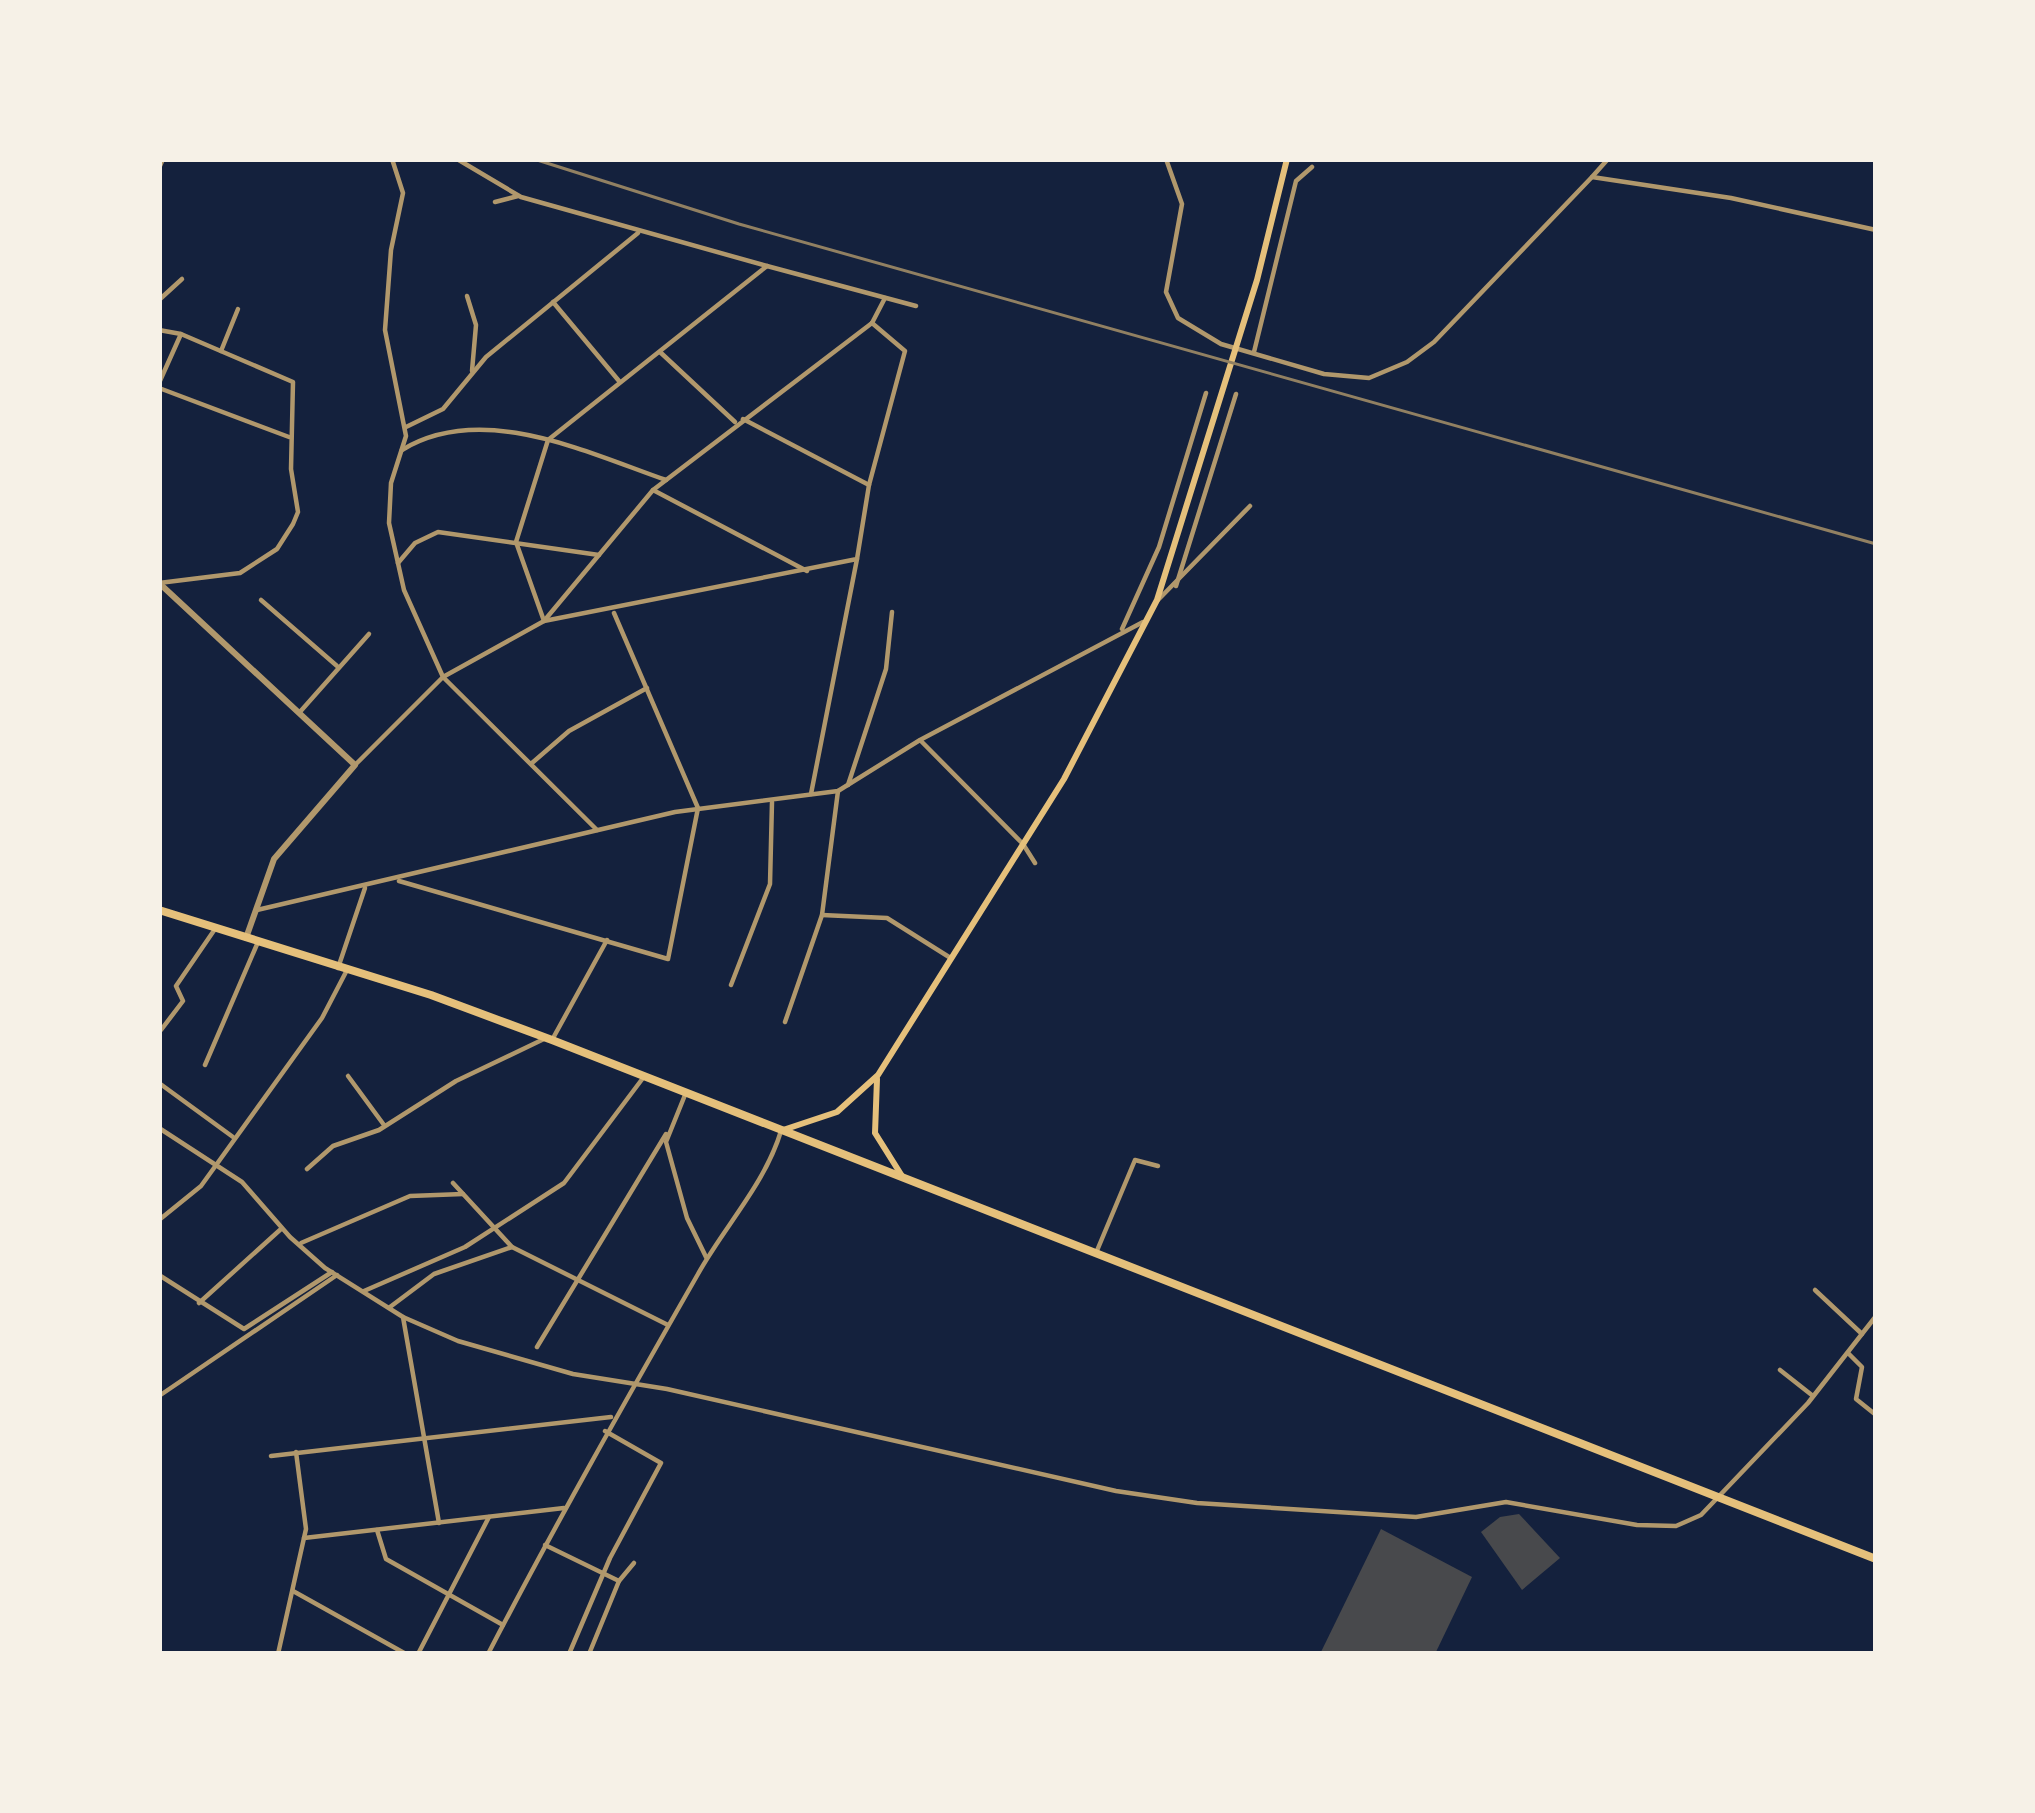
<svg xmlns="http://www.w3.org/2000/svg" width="2035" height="1813" font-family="Roboto,sans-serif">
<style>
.building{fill:#48494c}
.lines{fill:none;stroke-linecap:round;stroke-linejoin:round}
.minor{stroke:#b1986c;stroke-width:4.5}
.tertiary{stroke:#b1986c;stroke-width:6}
.secondary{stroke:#e5c07b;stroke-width:6}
.primary{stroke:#e5c07b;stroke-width:8}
.rail{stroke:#918062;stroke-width:3}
</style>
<rect width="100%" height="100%" fill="#14213d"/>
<g class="building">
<polygon points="1519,1514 1560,1558 1522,1590 1481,1532 1500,1517"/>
<polygon points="1381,1529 1472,1577 1435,1654 1320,1654"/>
</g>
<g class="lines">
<g class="minor">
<polyline points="392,159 403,193 391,250 385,330 406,436 391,483 389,523 404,590 443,677 597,830"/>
<polyline points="457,159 521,197 767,266"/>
<polyline points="1166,159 1182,204 1166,292 1178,318 1221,344 1324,374 1369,378 1407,362 1434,342 1592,177 1731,198 1876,230"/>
<polyline points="159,168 163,159"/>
<polyline points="1592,177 1608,159"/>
<polyline points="495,202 518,196"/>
<polyline points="467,296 476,325 472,371"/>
<polyline points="159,300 182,279"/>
<polyline points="553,302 619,381"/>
<polyline points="872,323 905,351 869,485 857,559 544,621 516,542 548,440 767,266 916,306"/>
<polyline points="872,323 885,298"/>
<polyline points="159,330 181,334 293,382 291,469 298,512 293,524 277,549 240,573 159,583"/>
<polyline points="221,351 238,309"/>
<polyline points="660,352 735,422"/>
<polyline points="1254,352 1296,181 1312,167"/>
<polyline points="159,383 181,334"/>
<polyline points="159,388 289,437"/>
<polyline points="743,419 869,485"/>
<polyline points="406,427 443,409 486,357 638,233"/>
<path d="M 402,450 C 482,401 588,453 666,480"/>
<polyline points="653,490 807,571"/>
<polyline points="398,563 415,543 438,532 599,555"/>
<polyline points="1176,586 1236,394"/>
<polyline points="261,600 337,666"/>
<polyline points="1158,600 1250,506"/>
<polyline points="1122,629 1159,547 1206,393"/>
<polyline points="299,713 369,634"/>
<polyline points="921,741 1023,844 1035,863"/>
<polyline points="532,763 569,731 647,688"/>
<polyline points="356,764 443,677 544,621 653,490 872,323"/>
<polyline points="848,785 886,669 892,612"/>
<polyline points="811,794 857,559"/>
<polyline points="399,881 668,959 698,808 614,613"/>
<polyline points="257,910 675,812 838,791 920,740 1143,622"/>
<polyline points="822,915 887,918 949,957"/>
<polyline points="338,968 365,888"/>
<polyline points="731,985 770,884 772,802"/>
<polyline points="785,1022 822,915 838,791"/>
<polyline points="161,1030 183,1001 176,986 215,929"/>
<polyline points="552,1040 607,940"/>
<polyline points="205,1065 258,942"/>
<polyline points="348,1076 384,1125"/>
<polyline points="159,1083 233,1137"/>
<polyline points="685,1095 666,1142 687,1218 706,1257"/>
<polyline points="159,1128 242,1182 290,1237 325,1268 403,1317 458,1341 573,1374 667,1389 1116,1491 1197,1503 1416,1517 1506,1502 1637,1525 1676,1526 1701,1515 1808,1403 1876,1316"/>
<polyline points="307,1169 333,1146 379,1130 456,1081 546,1038"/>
<polyline points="453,1183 512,1247 668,1325"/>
<polyline points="159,1220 201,1186 322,1018 347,970"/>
<polyline points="301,1243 410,1196 463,1194"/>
<polyline points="1096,1253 1135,1160 1158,1166"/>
<polyline points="159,1275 244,1329 332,1272"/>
<polyline points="1815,1290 1862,1334"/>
<polyline points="364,1291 465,1247 564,1183 643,1078"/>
<polyline points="199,1303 281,1229"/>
<polyline points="390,1307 434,1274 512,1247"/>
<polyline points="403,1317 439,1523"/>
<polyline points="537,1347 666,1134"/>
<polyline points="1849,1354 1862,1367 1856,1399 1876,1415"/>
<polyline points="1780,1370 1813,1396"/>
<polyline points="159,1396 337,1275"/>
<polyline points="271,1456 611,1417"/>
<polyline points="377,1530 386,1559 503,1625"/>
<polyline points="304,1538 564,1508"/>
<polyline points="545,1545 619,1581"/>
<polyline points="293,1591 406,1654"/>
<polyline points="278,1654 306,1529 296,1452"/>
<polyline points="418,1654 489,1517"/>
<path d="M 488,1654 C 555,1525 626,1400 698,1274 C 724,1227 765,1184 781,1131"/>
<polyline points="569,1654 610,1558 661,1463 605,1431"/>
<polyline points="589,1654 619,1581 634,1563"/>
</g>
<polyline class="tertiary" points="159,583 355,765 274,859 246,938"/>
<g class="secondary">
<polyline points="877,1079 875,1133 902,1176"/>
<polyline points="783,1130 837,1112 878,1075 1064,779 1157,600 1257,280 1287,159"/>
</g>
<polyline class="primary" points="159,910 431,995 552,1040 1876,1559"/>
<polyline class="rail" points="534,159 739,224 1876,544"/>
</g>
<rect width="2035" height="1813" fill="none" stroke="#f6f1e7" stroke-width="324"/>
</svg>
